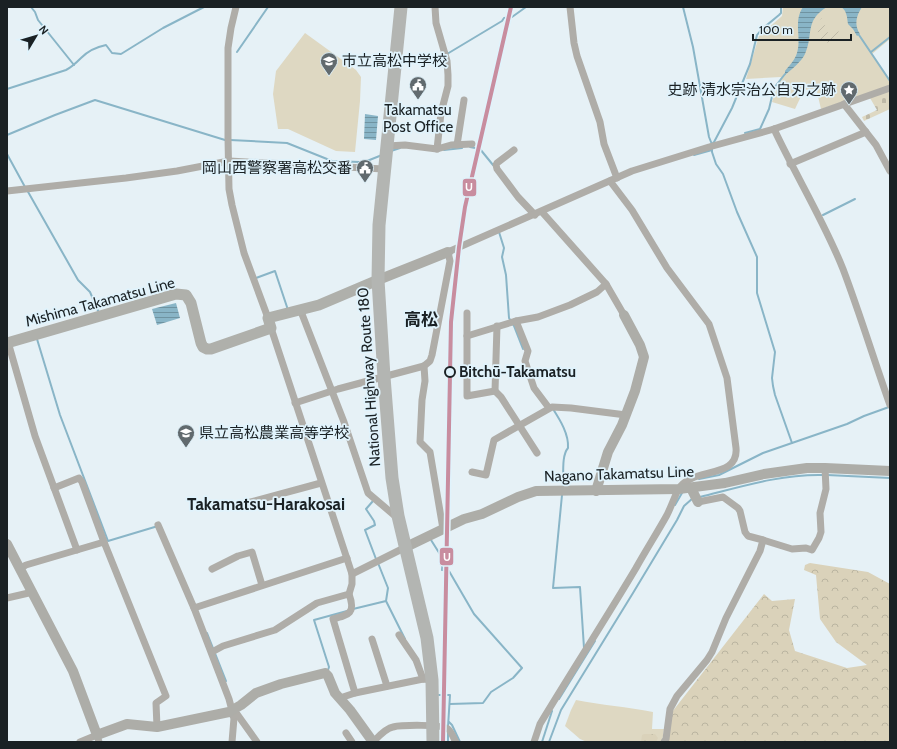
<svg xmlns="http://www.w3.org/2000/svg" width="897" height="749" font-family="Cabin,'Noto Sans JP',sans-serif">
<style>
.green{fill:#ded8c2}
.forest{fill:url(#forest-crowns)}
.cemetery{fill:url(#cemetery-stones)}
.garden{fill:url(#garden-furrows)}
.water{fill:url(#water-rules)}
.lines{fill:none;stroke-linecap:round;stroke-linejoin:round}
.stream{stroke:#89b5c7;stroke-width:2}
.street{stroke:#afada8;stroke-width:7}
.secondary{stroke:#adada8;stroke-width:10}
.primary{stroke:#afb0ab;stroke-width:11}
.highway{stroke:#b3b5b2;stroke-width:13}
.rail-1-casing{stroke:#e0f3fc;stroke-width:7}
.rail-1{stroke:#c88d9f;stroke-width:4}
.stop-dot{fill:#e0f3fc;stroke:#1a2124;stroke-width:2}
.labels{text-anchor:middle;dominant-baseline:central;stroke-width:3.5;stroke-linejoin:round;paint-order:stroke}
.poi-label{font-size:15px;fill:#1a2124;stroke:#e0f3fc;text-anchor:start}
.street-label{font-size:15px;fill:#1a2124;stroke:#e0f3fc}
.stop-label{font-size:15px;font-weight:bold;fill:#1a2124;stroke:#e0f3fc;text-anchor:start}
.quarter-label{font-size:17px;font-weight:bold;fill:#1a2124;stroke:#e0f3fc}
.line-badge{stroke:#e0f3fc;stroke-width:1.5}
.badge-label{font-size:11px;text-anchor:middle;font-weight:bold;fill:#fff}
</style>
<defs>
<pattern id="forest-crowns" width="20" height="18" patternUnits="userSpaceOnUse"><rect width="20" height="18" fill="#dad2ba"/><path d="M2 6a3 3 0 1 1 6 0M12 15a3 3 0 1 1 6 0" fill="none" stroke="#bab4a0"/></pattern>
<pattern id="cemetery-stones" width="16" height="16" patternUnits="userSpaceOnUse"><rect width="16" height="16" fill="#ded8c2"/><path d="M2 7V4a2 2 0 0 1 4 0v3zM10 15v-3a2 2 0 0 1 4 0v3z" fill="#beb9a7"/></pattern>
<pattern id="garden-furrows" width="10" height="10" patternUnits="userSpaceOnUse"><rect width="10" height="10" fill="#ded8c2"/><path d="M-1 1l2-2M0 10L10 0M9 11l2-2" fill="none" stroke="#beb9a7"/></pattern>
<pattern id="water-rules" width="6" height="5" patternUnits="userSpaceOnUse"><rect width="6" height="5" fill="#89b5c7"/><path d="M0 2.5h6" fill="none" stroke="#6f93a1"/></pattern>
</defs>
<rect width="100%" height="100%" fill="#e6f1f6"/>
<g class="green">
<polygon points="783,7 890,7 890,39 872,54 890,82 890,86 821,109 817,92 813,89 804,90 795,109 772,102 781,77 746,79 759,36 782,16"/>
<polygon points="305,33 356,70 361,77 360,101 355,152 336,151 288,129 278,129 273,94 276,71"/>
<path d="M 576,700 C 601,705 628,707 653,712 L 652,729 L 664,729 L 662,742 L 587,742 L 580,739 L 565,726 L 571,710 Z"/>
</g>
<g class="forest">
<polygon points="810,563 868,572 890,584 890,742 668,742 672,712 764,594 772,601 795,599 789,630 795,651 847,668 867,665 836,642 820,619 816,575 804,570 805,565"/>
<polygon points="644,734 655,734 658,738 656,742 641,742 642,735"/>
</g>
<polygon class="cemetery" points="890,90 890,109 864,121 862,117 877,110 870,98"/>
<path class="garden" d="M 822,18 L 826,20 L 824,29 L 825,31 L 831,34 L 838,31 L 840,33 L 840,36 C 820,55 812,28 822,18 Z"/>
<g class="water">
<path d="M 803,7 L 827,7 C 804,21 814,34 805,54 C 801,62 793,68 785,75 L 785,71 C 789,66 795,60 797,53 C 802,38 793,21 803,7 Z"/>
<path d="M 841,7 L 862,7 C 856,16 854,25 860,34 L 857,36 L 853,29 L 848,24 C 847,17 847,11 841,7 Z"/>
<polygon points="365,114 378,116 376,140 364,139"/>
<polygon points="176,303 180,318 157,325 152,309"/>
</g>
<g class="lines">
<g class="stream">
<polyline points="31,7 35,12 38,20 74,65"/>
<polyline points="683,7 693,47 709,137 711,142 712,143"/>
<polyline points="859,35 890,81"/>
<polyline points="237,52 268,7"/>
<polyline points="871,52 890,37"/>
<polyline points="447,54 502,21 504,18 512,17 526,7"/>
<path d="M 7,89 L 66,70 C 72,67 76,63 81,58 C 88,51 96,47 106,45 L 112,53 L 121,54 L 163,28 L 204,7"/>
<polyline points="745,133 760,129 769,109 774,88 785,74"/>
<polyline points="7,135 55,115 95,100 225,140"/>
<polyline points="230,140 287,143 332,161 360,162 367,161 382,155"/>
<polyline points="713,144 732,108 750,64 757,35 761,30 779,15 781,13 781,7"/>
<polyline points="470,147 480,149 493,165"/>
<polyline points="712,148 712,152 716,164 723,174 737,212 757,257 757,293 775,352 772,378 773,386 775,395 792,443"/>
<polyline points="444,150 462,148"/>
<polyline points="391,151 400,148"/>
<polyline points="7,154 25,187"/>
<polyline points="694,155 712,150"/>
<polyline points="27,190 78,280 90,292 99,313"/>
<polyline points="823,215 855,199"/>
<polyline points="499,232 504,248 502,257 506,275 509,318 514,326 523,349"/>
<polyline points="256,278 275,271 288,310"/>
<polyline points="37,339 60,415 108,541 158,526"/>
<path d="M 553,409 C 560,420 569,434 568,448 C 561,456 564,476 563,487"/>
<polyline points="827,475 890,478"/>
<polyline points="699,479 719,475 763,453 847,424 864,416 889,407"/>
<polyline points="562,495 553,588 580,587 584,648"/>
<path d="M 700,497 C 740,487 781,474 823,475"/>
<polyline points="373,501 366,509 374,521 375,525 365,530 376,559"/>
<polyline points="675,505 682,493"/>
<polyline points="431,540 443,559 442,570 443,570"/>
<polyline points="378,563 388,588 386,601 405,639"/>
<polyline points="449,571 474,614 522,668 513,678 491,692 483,703 450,704"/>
<polyline points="353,609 386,601"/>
<polyline points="207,633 226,681"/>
<polyline points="328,670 329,667 314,620 347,611"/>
<polyline points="439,695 450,695 448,727"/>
<polyline points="559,699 595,641"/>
<polyline points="449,722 452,725 460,742"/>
<polyline points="448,742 448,732"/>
<polyline points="542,742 552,711"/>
<polyline points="549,742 561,710 633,593 677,520 684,506 693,498"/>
</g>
<g class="street">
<polyline points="236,7 231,28 228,48 228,138 229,189 232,205 244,253 268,318"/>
<polyline points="570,7 574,43 577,56 600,122 604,144 617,178"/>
<polyline points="844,104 876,145 890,171"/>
<path d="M 774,129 C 796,176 824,221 843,269 C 860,314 874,360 890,405"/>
<polyline points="457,145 464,100"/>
<polyline points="387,146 405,145 437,149 441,113 448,86 448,75 447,61 436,23 435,7"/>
<polyline points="437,149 451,145 472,144"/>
<polyline points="514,150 497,163 496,165 497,169 518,197 535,215"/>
<polyline points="790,164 866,132"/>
<polyline points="7,191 126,178 177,171 229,161 384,169"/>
<polyline points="542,212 606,284 624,315"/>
<polyline points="300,309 344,422 368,493 394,515 398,516"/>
<polyline points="467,313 467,396 495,391 497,326"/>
<polyline points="516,321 528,351 525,361 534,388 549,408"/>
<polyline points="467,336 516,321 538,317 570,305 597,292 606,284"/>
<polyline points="8,342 35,436 77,550"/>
<polyline points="495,391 501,397 537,453"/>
<polyline points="295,403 338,389 424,366"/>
<polyline points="472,472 486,475 494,440 552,407 571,408 626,415"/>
<polyline points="54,488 79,478 82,482 104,542 166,696 156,703 157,727"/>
<polyline points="243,504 321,483"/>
<polyline points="158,525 194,608 229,699 234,718 232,742"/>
<polyline points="443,529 430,452 420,442 422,400 425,381 424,366 430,361 432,355 450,261 448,252 632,171 709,147 774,129 890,88"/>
<polyline points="763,540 792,549 806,548 812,550 819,538 821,532 820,513 826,489 825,468"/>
<polyline points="21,568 26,565 104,542"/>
<polyline points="212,569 238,556 252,552 262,585"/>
<polyline points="352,574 406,547"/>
<path d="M 349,594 C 356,613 349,615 333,619 L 355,693"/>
<polyline points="7,598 33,592"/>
<polyline points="194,608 347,558"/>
<polyline points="399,635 416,660 423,679"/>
<polyline points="372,639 387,686"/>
<polyline points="212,652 223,646 275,630 317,603 349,594 352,584 352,574 271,328"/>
<polyline points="340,698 355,693 423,679 432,680"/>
<polyline points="233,716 237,714 257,742"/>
<polyline points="346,733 352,742"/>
<polyline points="80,742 97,735 99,742"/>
<path d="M 373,742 C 378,737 386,728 393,727 C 401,725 442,724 448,729 C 452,732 453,738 456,742"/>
<path d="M 534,742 L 540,724 C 572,671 605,620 636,568 C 646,550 657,533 667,515 C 671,507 674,498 678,490 C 691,466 739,480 736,448 L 727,378 L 709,324 L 667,268 L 632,210 L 610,181"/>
<polyline points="664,742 666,739 670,709 677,696 707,660 712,652 726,618 760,551 763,540 748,536 745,532 740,511 738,508 723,497 698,502"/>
</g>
<g class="secondary">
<polyline points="378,280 448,252"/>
<polyline points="691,488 698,502"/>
<polyline points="596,491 608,452 622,425 635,391 644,357 640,345 624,315"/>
<polyline points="7,544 73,671 97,735 127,724 157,727 229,712 241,705 256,693 281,684 325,673 328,676 335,693 350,710 373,742"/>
<polyline points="406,547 464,519 482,514 518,497 536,491 679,489 725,483 764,474 807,468 825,468 890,471"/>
</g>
<polyline class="primary" points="7,343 176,294 186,295 191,303 201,343 203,347 207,349 211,349 271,328 268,318 319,305 378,280"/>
<polyline class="highway" points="401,7 379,225 378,280 384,377 392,478 398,516 427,638 432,680 433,742"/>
<g class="rail-1-casing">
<polyline id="rail-1" points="443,742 451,322 459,247 465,207 511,7"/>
</g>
<use href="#rail-1" class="rail-1"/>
</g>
<defs>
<g id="school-pin" transform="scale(0.9)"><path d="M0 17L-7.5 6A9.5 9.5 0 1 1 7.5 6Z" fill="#616a6e" stroke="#e0f3fc"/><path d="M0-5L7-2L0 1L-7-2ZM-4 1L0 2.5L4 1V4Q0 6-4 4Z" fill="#fff"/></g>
<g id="civic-pin" transform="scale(0.9)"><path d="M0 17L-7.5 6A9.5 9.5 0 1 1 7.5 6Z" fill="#616a6e" stroke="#e0f3fc"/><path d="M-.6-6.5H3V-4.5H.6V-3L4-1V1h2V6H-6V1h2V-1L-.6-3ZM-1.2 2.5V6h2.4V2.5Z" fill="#fff"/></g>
<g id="sight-pin" transform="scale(0.9)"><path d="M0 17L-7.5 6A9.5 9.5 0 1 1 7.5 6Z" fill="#616a6e" stroke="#e0f3fc"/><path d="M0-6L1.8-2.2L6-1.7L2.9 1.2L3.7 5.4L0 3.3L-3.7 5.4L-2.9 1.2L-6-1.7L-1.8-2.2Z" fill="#fff"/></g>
</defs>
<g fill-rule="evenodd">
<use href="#school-pin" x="329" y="61"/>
<use href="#civic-pin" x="418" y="85"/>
<use href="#sight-pin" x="849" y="90"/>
<use href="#civic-pin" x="365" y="168"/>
<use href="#school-pin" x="186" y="433"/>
</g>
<circle class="stop-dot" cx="450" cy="372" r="5"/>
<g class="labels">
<g class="poi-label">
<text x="342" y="61">市立高松中学校</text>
<text x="836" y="90" text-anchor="end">史跡 清水宗治公自刃之跡</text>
<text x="418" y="110" text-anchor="middle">Takamatsu<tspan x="418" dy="17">Post Office</tspan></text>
<text x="352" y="168" text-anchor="end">岡山西警察署高松交番</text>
<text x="199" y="433">県立高松農業高等学校</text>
</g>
<g class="street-label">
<text transform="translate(100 302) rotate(-15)">Mishima Takamatsu Line</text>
<text transform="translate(369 377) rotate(-94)">National Highway Route 180</text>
<text transform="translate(619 474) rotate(-2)">Nagano Takamatsu Line</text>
</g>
<g class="stop-label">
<text x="459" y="372">Bitchū-Takamatsu</text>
</g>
<g class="quarter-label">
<text x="421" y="319">高松</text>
<text x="266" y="504">Takamatsu-Harakosai</text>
</g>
</g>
<g class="line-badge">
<rect x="462" y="178" width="15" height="19" rx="4" fill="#c88d9f"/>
<rect x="439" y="547" width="15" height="19" rx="4" fill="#c88d9f"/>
</g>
<g class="badge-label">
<text x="469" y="191">U</text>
<text x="447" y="561">U</text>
</g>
<rect width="897" height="749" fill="none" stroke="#1a2124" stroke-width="16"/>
<g transform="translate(36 36) rotate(52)" stroke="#e0f3fc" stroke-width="3" paint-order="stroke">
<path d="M0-3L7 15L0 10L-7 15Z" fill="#1a2124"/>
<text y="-6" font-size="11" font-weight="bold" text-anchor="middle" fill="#1a2124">N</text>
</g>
<path d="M753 34v6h98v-6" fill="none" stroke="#1a2124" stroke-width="2"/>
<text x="759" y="34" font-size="12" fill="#1a2124" stroke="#e0f3fc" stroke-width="3" paint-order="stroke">100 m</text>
</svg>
